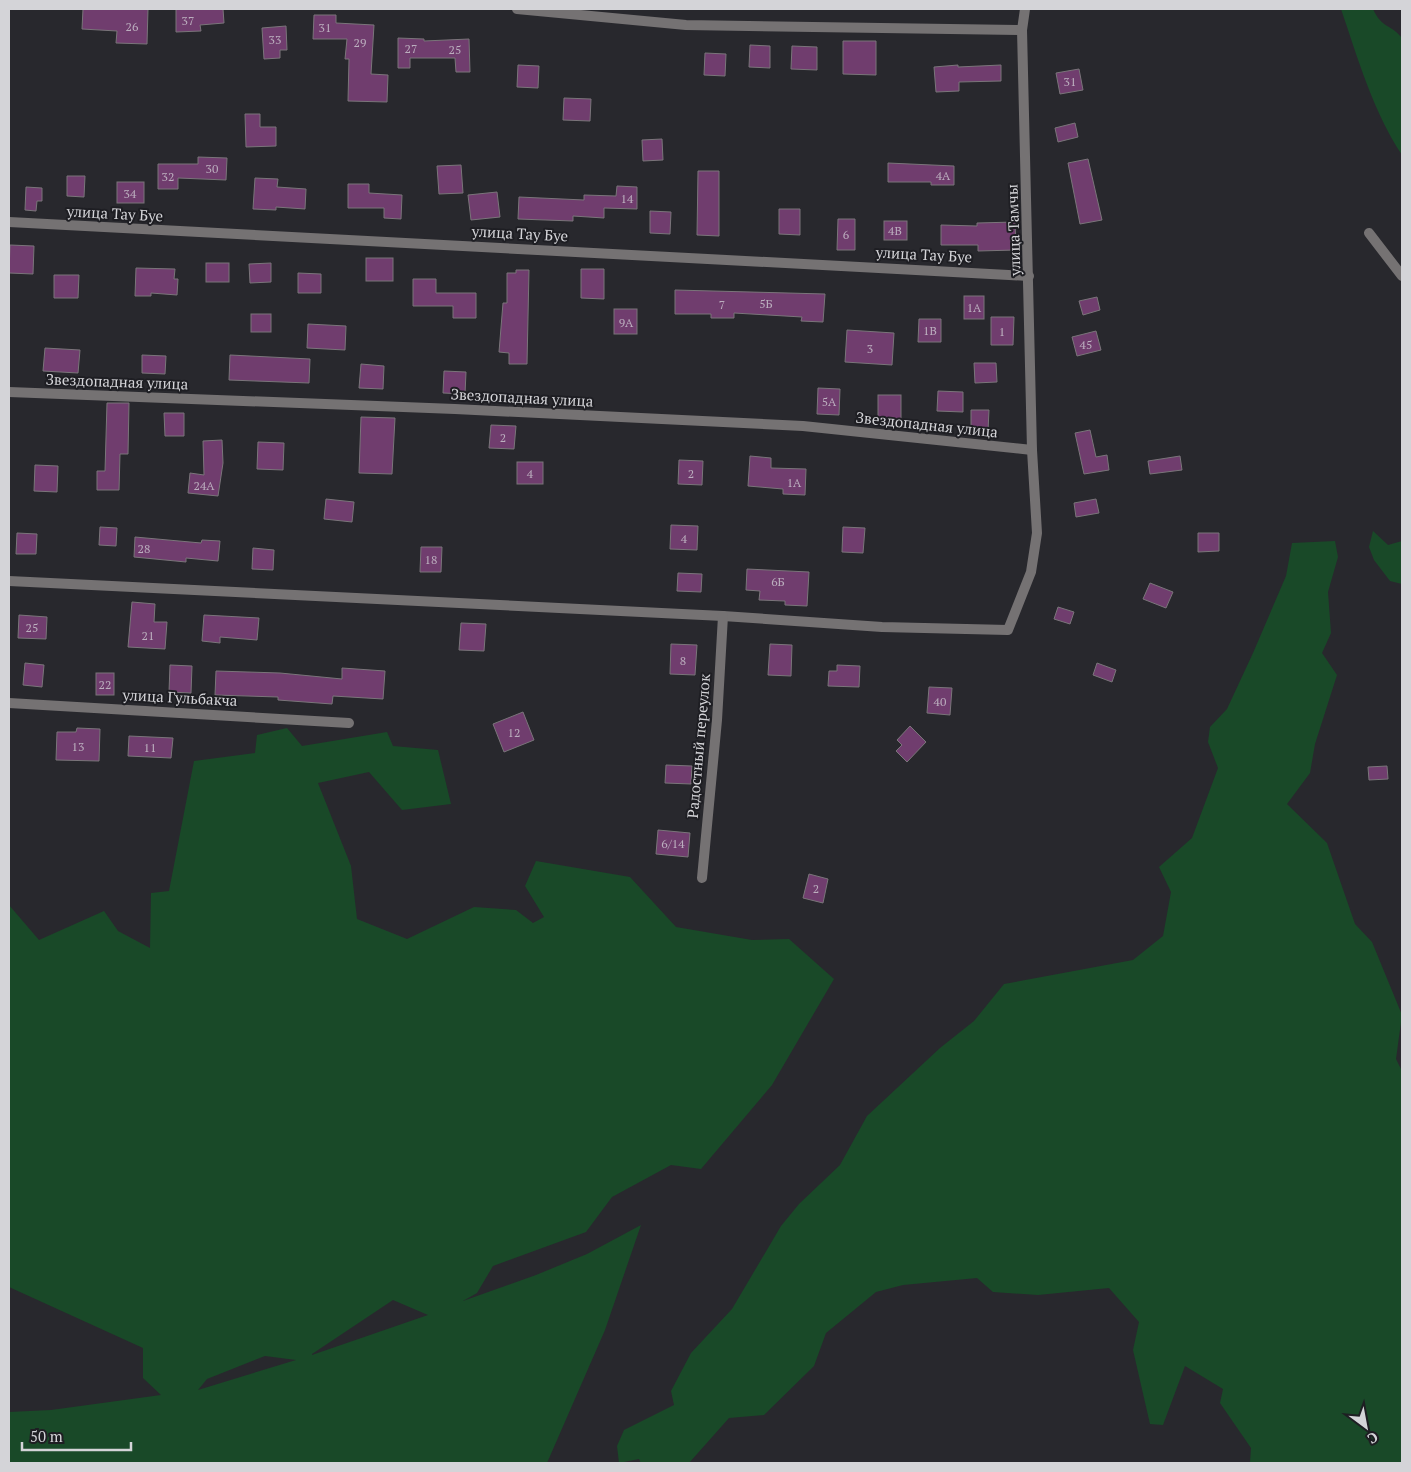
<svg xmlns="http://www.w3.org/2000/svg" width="1411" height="1472" font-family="'PT Serif',serif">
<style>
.green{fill:#194928;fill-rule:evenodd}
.building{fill:#703d6e;stroke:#7a757a}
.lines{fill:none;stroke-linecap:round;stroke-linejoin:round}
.minor{stroke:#757273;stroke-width:10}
.labels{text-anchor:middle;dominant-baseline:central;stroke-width:4;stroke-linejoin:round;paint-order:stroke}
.number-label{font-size:12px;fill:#bbaebe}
.street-label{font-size:15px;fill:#d4d4d8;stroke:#1e1e23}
</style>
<rect width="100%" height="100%" fill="#28282d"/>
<g class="green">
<path d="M 1341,9 L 1373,9 C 1382,29 1390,23 1402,38 L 1402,155 C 1373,111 1358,59 1341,9 Z"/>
<polygon points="1373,531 1388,545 1402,541 1402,584 1390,581 1374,560 1369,547"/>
<polygon points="1335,541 1338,557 1328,592 1331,633 1322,653 1337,675 1315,744 1310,773 1287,804 1327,843 1355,924 1372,942 1402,1015 1396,1059 1402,1071 1402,1463 1250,1463 1251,1448 1220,1403 1223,1389 1185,1366 1163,1425 1150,1424 1133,1350 1139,1322 1109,1288 1038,1295 993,1292 977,1278 903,1285 876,1292 826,1333 814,1366 764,1415 729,1418 689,1463 641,1463 639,1459 619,1463 617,1446 624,1430 674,1405 671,1391 691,1353 732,1309 781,1226 799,1204 840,1165 867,1116 940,1048 974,1021 1004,984 1133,960 1163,936 1171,892 1159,867 1192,838 1218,768 1208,742 1210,727 1227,709 1253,653 1286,576 1292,543"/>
<path d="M 287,728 L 302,746 L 387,732 L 393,746 L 438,750 L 451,804 L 402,810 L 369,772 L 318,783 L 351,866 L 357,919 L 407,939 L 474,907 L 516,910 L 533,923 L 544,917 L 525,886 L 536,861 L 630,877 L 676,927 L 752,940 L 789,939 L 834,979 L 772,1085 L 701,1169 L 671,1165 L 612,1197 L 586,1232 L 493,1266 L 477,1293 L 463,1301 L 536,1275 L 587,1254 L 641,1225 L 605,1330 L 547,1463 L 9,1463 L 9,1412 L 51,1410 L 161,1395 L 143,1378 L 143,1348 L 9,1287 L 9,905 L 39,940 L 104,911 L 118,931 L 150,948 L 151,893 L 169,891 L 194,761 L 255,753 L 257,735 ZM 393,1300 L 428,1315 L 312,1355 L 312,1354 ZM 265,1356 L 296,1360 L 198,1390 L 207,1379 Z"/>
</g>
<g class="building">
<polygon points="83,9 148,9 147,44 116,43 117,31 82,29"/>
<polygon points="176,9 223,9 224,23 200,25 201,31 176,32"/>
<polygon points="314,15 336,15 336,23 374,25 371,74 388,75 387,102 348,101 349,59 345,59 347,39 313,39"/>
<polygon points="286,26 287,50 280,50 280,58 264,59 262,28"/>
<polygon points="398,38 424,39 424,41 469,39 470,72 456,72 455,58 410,58 410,68 398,68"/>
<polygon points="843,41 876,41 876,75 843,74"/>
<polygon points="750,45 770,46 770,68 749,67"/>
<polygon points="792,46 817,47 817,70 791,69"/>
<polygon points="705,53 726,54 725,76 704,75"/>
<polygon points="518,65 539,66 538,88 517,87"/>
<polygon points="958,65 958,67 1001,65 1001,81 959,82 959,91 936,92 934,67"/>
<polygon points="1079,69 1083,90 1060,94 1056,73"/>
<polygon points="564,98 591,99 590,121 563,120"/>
<polygon points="245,114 260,114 260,127 276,127 276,146 246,147"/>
<polygon points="1075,123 1078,137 1058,142 1055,128"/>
<polygon points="662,139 663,160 643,161 642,140"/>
<polygon points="198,157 227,158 226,180 178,178 178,189 158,189 158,164 198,164"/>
<polygon points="1088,159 1102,220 1080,224 1068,163"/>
<polygon points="888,163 954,166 954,185 931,185 931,182 888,182"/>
<polygon points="461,165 463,193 439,194 437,166"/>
<polygon points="698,171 719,171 719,236 697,235"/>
<polygon points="67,176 85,176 84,197 67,196"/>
<polygon points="255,178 278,179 277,187 306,189 305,209 276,207 276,210 253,209"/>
<rect x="117" y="182" width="27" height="21"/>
<polygon points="348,184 369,184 369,193 402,195 401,219 384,218 384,208 348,208"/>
<polygon points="617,186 637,187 637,209 604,208 604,218 573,216 573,221 518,219 519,197 584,200 584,195 616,196"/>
<polygon points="26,187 42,188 42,201 37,201 36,211 25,210"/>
<polygon points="497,192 500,217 471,220 468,195"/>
<polygon points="779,209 800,209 800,235 779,234"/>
<polygon points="650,211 671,212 670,234 650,233"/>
<polygon points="838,219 855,219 855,250 837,250"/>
<rect x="884" y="221" width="23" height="19"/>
<polygon points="1015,222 1016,250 978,251 978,245 941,245 941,225 977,226 977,223"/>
<polygon points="10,245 34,246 33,274 9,273"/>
<rect x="366" y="258" width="27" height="23"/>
<rect x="206" y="263" width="23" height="19"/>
<polygon points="271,263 271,282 250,283 249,264"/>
<polygon points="136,268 175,269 174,279 178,279 177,295 151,293 151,296 135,296"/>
<polygon points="581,269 604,269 604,299 581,298"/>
<polygon points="516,270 529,270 527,364 509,364 509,353 499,352 503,303 507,303 507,273 516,273"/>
<polygon points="298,273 321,274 321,293 298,293"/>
<polygon points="54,275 79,275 78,298 54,298"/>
<polygon points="413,279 436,279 436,293 476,293 476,318 453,318 453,306 413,306"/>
<polygon points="675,290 825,294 823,322 801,321 802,317 734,313 734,318 711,318 711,314 675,314"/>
<rect x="964" y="296" width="20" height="23"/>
<polygon points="1097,297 1100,310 1083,315 1079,301"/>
<rect x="614" y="309" width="23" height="25"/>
<rect x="251" y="314" width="20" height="18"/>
<polygon points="991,317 1014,317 1013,345 991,345"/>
<polygon points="919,319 941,319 941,342 918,342"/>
<polygon points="308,324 346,326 345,350 307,348"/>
<polygon points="847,330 894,333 892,365 845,362"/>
<polygon points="1096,331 1101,350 1077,356 1072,337"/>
<polygon points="45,348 80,350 78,373 43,371"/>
<polygon points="142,355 166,356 165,374 142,373"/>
<polygon points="230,355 310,359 309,383 229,380"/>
<polygon points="974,363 996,363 997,382 975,383"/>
<polygon points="361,364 384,366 383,389 359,388"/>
<polygon points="444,371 466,372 465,394 443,393"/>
<polygon points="818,388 840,389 839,415 817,414"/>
<polygon points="938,391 963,392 963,412 937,411"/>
<rect x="878" y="395" width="23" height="26"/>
<polygon points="107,403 129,403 128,454 120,454 119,490 97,490 97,471 105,471"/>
<polygon points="971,410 989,410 988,431 971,430"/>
<polygon points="164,413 184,413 184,436 165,436"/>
<polygon points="361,417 395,418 392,474 359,473"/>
<polygon points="491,425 516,426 514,449 489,448"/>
<polygon points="1090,430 1096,457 1107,455 1109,470 1084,474 1075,433"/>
<polygon points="222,440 223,463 218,496 188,493 190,473 204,475 203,441"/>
<polygon points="258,442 284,443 283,470 257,469"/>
<polygon points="750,456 771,458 771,468 806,469 805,495 783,494 783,489 748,486"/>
<polygon points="1180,456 1182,470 1150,474 1148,461"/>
<polygon points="679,460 703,461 702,485 678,484"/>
<rect x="517" y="462" width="26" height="22"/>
<polygon points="35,465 58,466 57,492 34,491"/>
<polygon points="326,499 354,502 352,522 324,519"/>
<polygon points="1096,499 1099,513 1076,517 1074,503"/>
<polygon points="671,525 698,526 697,550 670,549"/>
<polygon points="100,527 117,528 116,546 99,545"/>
<polygon points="843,527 865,528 863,553 842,552"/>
<polygon points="17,533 37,534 36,554 16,554"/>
<polygon points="1198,533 1219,533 1219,551 1198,552"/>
<polygon points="135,537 201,543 202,540 220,541 218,561 186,558 186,562 134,557"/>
<polygon points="421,547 442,547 441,572 420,572"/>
<polygon points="253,548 274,550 273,570 252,569"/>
<polygon points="747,569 809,572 807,606 785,605 785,601 759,600 760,591 746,590"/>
<polygon points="678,573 702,574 701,592 677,591"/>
<polygon points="1150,583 1173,592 1166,608 1143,599"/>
<polygon points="132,602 155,604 154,622 167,622 165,649 128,647"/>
<polygon points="1058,607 1074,612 1070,624 1054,619"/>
<polygon points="19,615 47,617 46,639 18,638"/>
<polygon points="204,615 259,618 257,640 220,637 220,643 202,641"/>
<polygon points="461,623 486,624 484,651 459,650"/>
<polygon points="671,644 697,645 695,675 670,674"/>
<polygon points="770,644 792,645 791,676 768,675"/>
<polygon points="25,663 44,665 42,687 23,685"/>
<polygon points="1097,663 1116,670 1112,682 1093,675"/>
<polygon points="170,665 192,666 191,693 169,692"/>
<polygon points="837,665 860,666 859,687 828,686 829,671 837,671"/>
<polygon points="342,668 385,671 383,699 333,696 332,704 278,700 278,697 215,695 216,671 280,673 342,679"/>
<rect x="96" y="673" width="18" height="22"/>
<polygon points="929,687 952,688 950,715 927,713"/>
<polygon points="523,712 534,740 504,752 493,724"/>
<polygon points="910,726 926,742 907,762 896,751 902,745 897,740"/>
<polygon points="77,728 100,729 99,761 56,760 57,732 76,732"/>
<polygon points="129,736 173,738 171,758 128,756"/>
<polygon points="666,765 692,766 691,784 665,783"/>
<polygon points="1387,766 1388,779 1369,780 1368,767"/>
<polygon points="658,830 690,833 688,857 656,854"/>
<polygon points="809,874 828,879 823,903 803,898"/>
</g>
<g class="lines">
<g class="minor">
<polyline points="517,9 686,25 1022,30"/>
<polyline points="9,222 1029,276"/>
<polyline points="1369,233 1402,276"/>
<polyline points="9,392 455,409 803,426 1032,450"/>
<polyline points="9,581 723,616 882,627 1008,630 1031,572 1037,533 1032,450 1022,30 1025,9"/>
<polyline points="9,703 349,723"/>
<polyline points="702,878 717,720 723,616"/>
</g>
</g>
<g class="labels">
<g class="number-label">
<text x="188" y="20">37</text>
<text x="132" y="26">26</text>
<text x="325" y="27">31</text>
<text x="275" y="39">33</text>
<text x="360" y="42">29</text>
<text x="411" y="48">27</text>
<text x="455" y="49">25</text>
<text x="1070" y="81">31</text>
<text x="212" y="168">30</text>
<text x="943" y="175">4А</text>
<text x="168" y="176">32</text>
<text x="130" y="193">34</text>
<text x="627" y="198">14</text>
<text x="895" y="230">4В</text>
<text x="846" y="234">6</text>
<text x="766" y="303">5Б</text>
<text x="722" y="304">7</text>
<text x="974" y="307">1А</text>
<text x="626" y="322">9А</text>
<text x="930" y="330">1В</text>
<text x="1002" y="331">1</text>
<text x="1086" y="344">45</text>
<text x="870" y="348">3</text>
<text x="829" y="401">5А</text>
<text x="503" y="437">2</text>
<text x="530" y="473">4</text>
<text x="691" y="473">2</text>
<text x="794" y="482">1А</text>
<text x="204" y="485">24А</text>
<text x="684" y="538">4</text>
<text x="144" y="548">28</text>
<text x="431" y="559">18</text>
<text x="778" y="581">6Б</text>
<text x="32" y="627">25</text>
<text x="148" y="635">21</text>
<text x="683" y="660">8</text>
<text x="105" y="684">22</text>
<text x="940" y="701">40</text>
<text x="514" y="732">12</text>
<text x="78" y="746">13</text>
<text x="150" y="747">11</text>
<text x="673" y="843">6/14</text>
<text x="816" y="888">2</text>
</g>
<g class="street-label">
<text transform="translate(115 213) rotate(3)">улица Тау Буе</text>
<text transform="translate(1013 230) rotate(-92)">улица Тамчы</text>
<text transform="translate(520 233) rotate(3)">улица Тау Буе</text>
<text transform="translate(924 254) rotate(3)">улица Тау Буе</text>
<text transform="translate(117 381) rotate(2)">Звездопадная улица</text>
<text transform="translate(522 397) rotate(3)">Звездопадная улица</text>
<text transform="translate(927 424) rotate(6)">Звездопадная улица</text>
<text transform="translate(180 697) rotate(3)">улица Гульбакча</text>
<text transform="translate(698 746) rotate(-85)">Радостный переулок</text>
</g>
</g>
<rect width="1411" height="1472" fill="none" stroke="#d4d4d8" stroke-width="20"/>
<g transform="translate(1366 1427) rotate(148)" stroke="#1e1e23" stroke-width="4" paint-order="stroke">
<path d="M0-4L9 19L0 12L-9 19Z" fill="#d4d4d8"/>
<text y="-8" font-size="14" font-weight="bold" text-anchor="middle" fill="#d4d4d8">С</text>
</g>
<path d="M22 1442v8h109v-8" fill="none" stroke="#d4d4d8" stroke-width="2.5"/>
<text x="30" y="1442" font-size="15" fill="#d4d4d8" stroke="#1e1e23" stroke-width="4" paint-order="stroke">50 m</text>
</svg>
